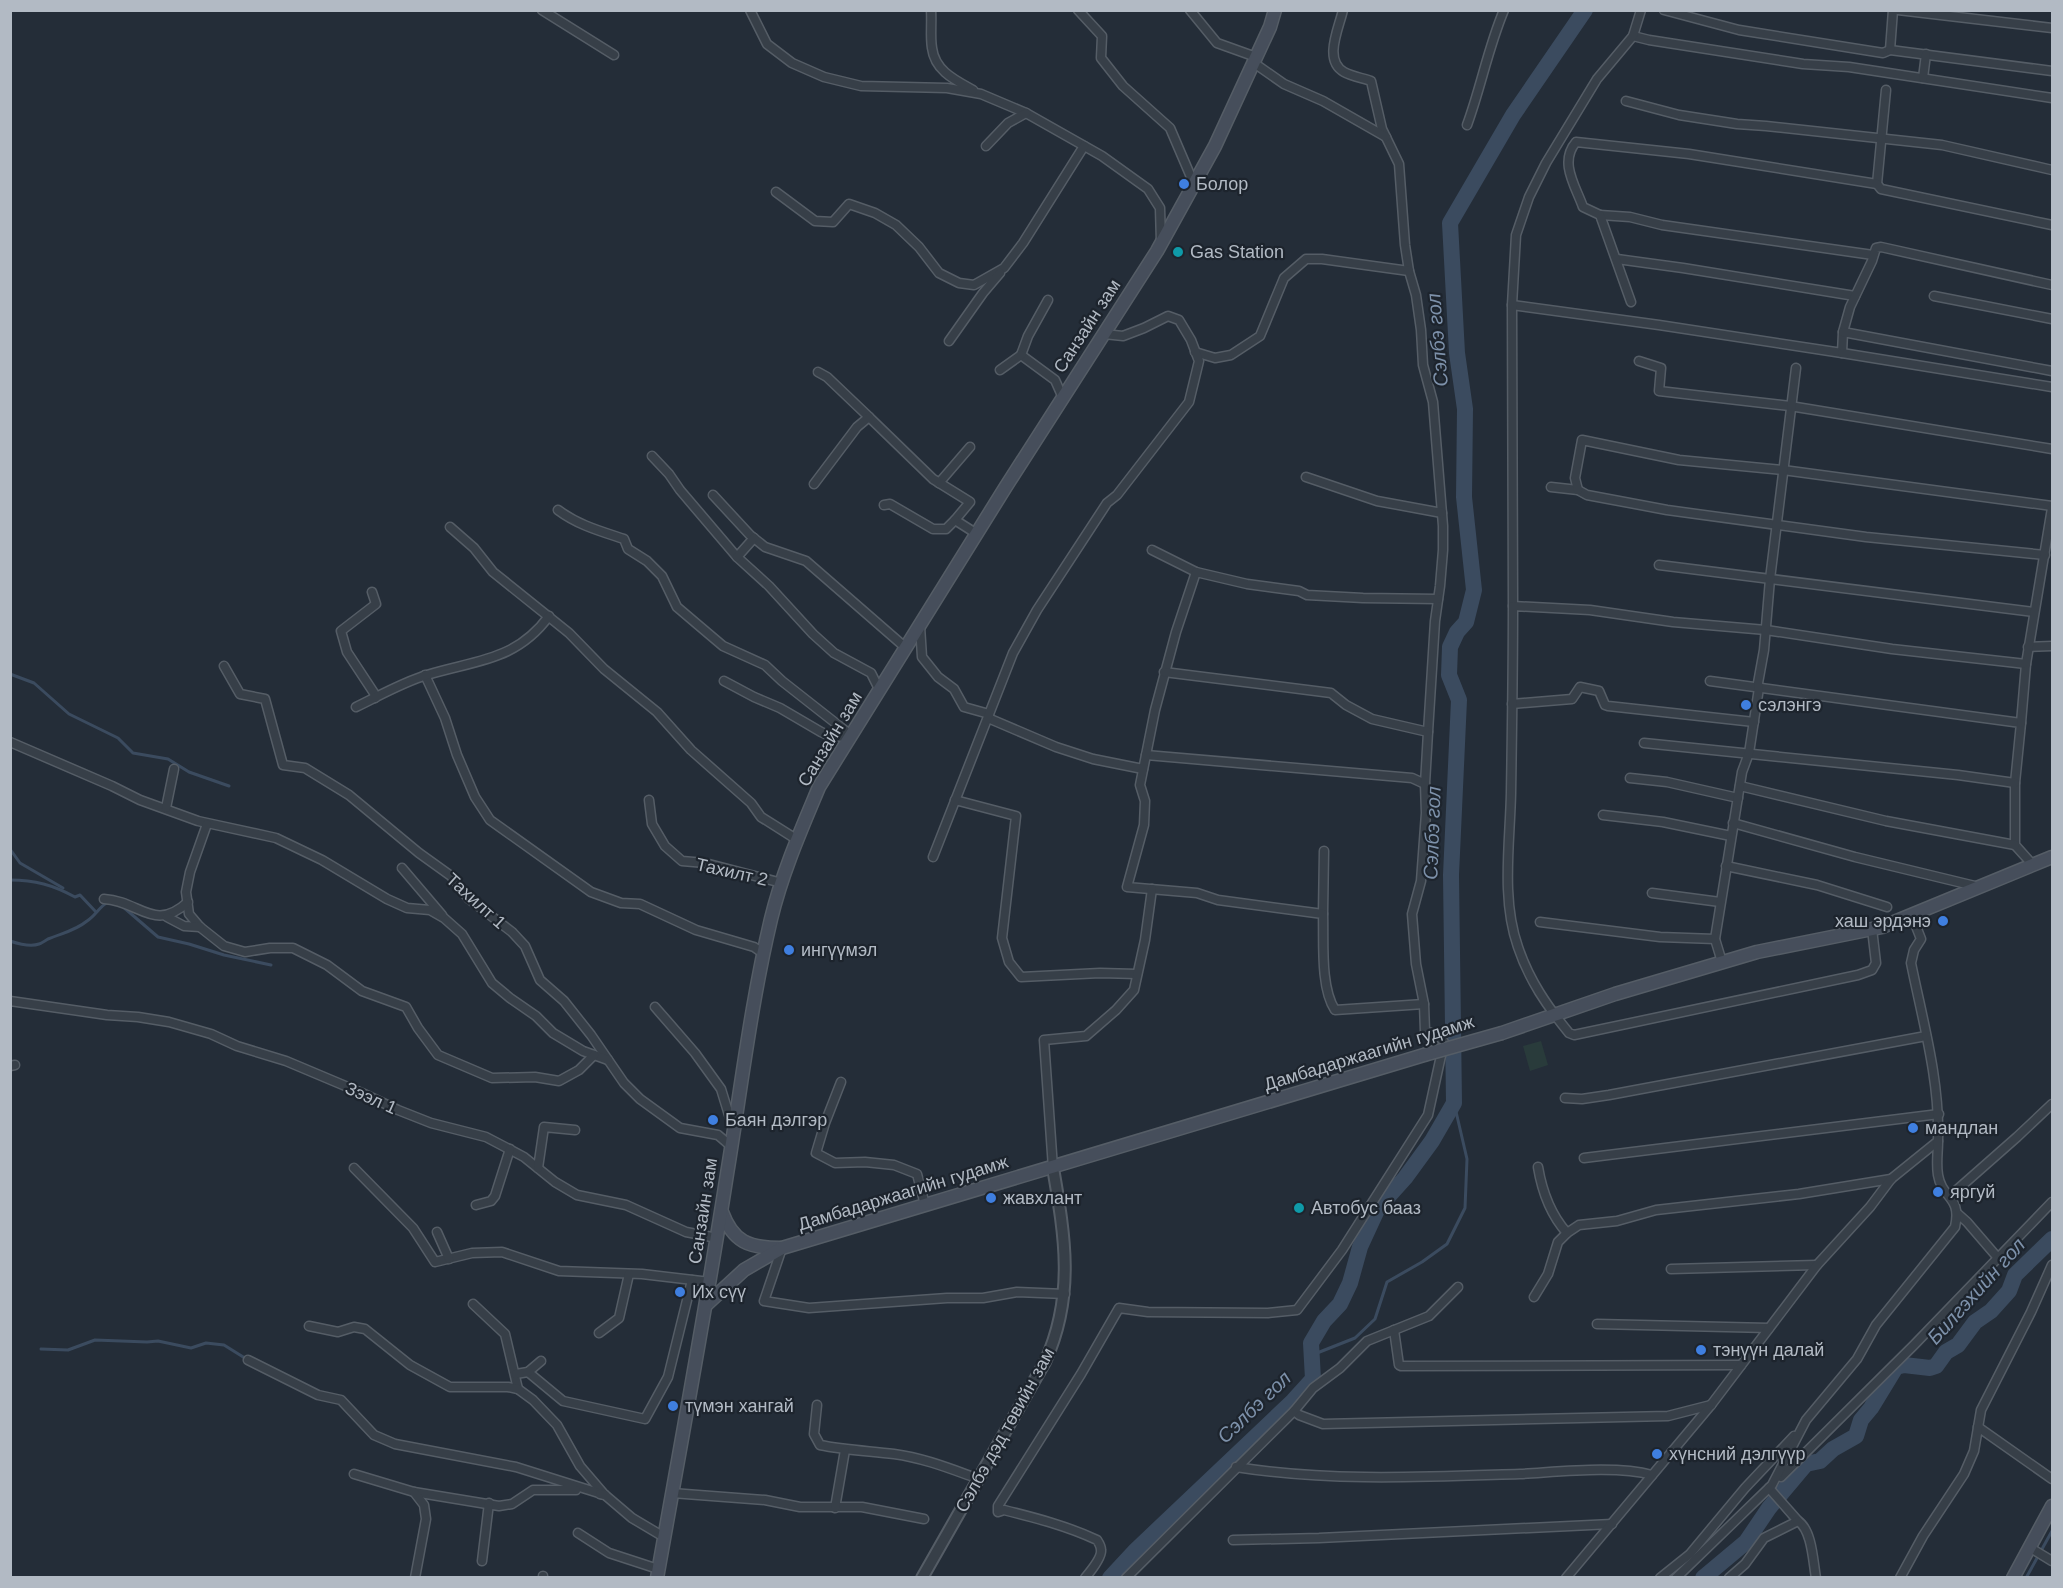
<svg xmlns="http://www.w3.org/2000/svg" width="2063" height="1588" font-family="Arial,sans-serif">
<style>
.green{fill:#293b3b}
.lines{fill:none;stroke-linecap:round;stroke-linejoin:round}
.stream{stroke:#3b4b5f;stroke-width:3}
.river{stroke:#3b4b5f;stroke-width:16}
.minor-casing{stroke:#555d66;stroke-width:11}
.tertiary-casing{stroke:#555d66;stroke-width:14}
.secondary-casing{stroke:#555d66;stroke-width:15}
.minor{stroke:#373f48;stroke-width:8}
.tertiary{stroke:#373f48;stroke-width:10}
.secondary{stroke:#464e5b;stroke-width:12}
.secondary-bridge-casing{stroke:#555d66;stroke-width:15;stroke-linecap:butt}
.secondary-bridge{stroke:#464e5b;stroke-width:12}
.shop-dot{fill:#3f7fe0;stroke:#1d242d;stroke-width:2}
.culture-dot{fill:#0f9aa8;stroke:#1d242d;stroke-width:2}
.labels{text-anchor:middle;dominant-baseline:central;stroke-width:4.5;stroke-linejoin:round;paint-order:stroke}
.poi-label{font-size:18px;fill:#b2bac4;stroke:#1d242d;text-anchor:start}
.street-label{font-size:18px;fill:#b2bac4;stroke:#1d242d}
.water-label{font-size:20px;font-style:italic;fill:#7d91aa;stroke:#1d242d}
</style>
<rect width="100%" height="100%" fill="#242d38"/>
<polygon class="green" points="1541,1041 1548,1065 1530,1071 1523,1046"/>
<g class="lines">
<g class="stream">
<polyline points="10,674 34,683 69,714 118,738 133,753 168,759 189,772 229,786"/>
<polyline points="10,849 20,863 63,888"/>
<path d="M 10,880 C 35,880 53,885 75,897 L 80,895 L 96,912"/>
<polyline points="122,906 158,937 189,944 224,955 271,965"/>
<path d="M 10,941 C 19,944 31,947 39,944 C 42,943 45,941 48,939 C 62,933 75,931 87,921 C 96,915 99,907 108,902"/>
<polyline points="41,1349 68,1350 95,1340 147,1342 158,1341 191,1348 206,1343 224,1345 248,1360"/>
<polyline points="1312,1355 1355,1338 1375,1319 1387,1282 1422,1262 1447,1244 1465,1208 1467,1159 1454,1103"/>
<polyline points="2026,1578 2052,1531"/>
</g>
<g class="river">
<polyline points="1110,1578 1136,1550 1293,1401 1313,1379 1311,1343 1324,1321 1340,1304 1350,1283 1360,1247 1378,1208 1405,1178 1432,1141 1454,1103 1451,875 1459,700 1449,675 1450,647 1457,632 1466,622 1474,590 1464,497 1465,409 1457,353 1450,223 1513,115 1585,10"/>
<polyline points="1703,1578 1746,1542 1769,1508 1806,1464 1820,1461 1833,1449 1856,1436 1861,1420 1871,1408 1896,1367 1904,1365 1930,1368 1936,1366 1946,1352 1958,1345 1975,1322 1991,1311 2009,1291 2015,1275 2052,1239"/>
</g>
<g class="minor-casing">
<g id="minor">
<polyline points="542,10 614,55"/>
<polyline points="750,10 767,44 792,63 824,77 861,86 947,88 981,94 1026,113 1102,156 1148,189 1160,208 1161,243"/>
<path d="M 931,10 C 932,23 930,36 932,48 C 935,71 955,80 973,90"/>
<polyline points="1078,10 1102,36 1101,58 1123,86 1170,128 1194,184"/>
<polyline points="1190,10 1217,43 1256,57"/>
<path d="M 1343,10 C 1339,28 1323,60 1344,72 C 1351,76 1362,78 1371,81 L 1382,129 L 1399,164 L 1405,245 L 1409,271 L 1416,295 L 1421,330 L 1423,365 L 1433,402 L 1443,526 L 1443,550 L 1440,586 L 1435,621 L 1428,732"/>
<polyline points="1664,10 1739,30 1883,53 1890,50 2052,71"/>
<polyline points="1898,10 2052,28"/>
<polyline points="1633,36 1649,40 1803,64 1849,67 2052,98"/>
<polyline points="1890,50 1893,10"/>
<polyline points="1254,63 1284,84 1323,101 1386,137"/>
<polyline points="1923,78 1926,54"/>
<polyline points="1626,101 1679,115 1737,124 1766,126 1942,145 2052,170"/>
<path d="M 1467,125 C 1481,87 1488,48 1504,10"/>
<polyline points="986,146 1008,123 1026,113"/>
<polyline points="1877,184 1886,90"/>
<polyline points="776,192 815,221 833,222 849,204 875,213 896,225 919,247 939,273 959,283 974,285 1004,268 1023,243 1084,146"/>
<polyline points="1600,215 1630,217 1662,225 1873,255"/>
<polyline points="1617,259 1683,268 1855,296"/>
<polyline points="1934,296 2052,319"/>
<polyline points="1048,300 1028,336 1021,355 1055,380 1063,398"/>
<path d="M 1631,302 L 1600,215 L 1583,207 C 1575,185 1559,162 1576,142 L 1689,154 L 1877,184 L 1881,189 L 2052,225"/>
<polyline points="1512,305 1659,325 1842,353 1843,332 1850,307 1872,261 1876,248 1881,247 2052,285"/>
<polyline points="1843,332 2052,371"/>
<polyline points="949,341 983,293 1000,273"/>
<polyline points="1195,352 1215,358 1231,355 1260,336 1284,278 1306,259 1322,259 1409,271"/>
<polyline points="1842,353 2052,387"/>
<polyline points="1639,361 1661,368 1659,391 1790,406 2052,449"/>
<polyline points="1000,370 1021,355"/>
<polyline points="818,372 827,377 869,417"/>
<polyline points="652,456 669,474 680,490 737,557 769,586 813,634 834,653 871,673 880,691"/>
<polyline points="1306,477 1377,501 1442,513"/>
<polyline points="939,483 970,447"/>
<polyline points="814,484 857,427 869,417 933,479 970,502 955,520 977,534"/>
<polyline points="1551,487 1578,490 1587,495 1667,510 1866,537 2045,555"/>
<polyline points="1578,490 1575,478 1582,440 1679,460 1783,470 2052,506"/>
<polyline points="713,495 750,535 765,547 806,561 906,648"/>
<polyline points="884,505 890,504 933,529 946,529 955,520"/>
<path d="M 558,510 C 578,525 600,531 624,539 L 628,549 L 647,561 L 662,576 L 677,607 L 697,624 L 723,646 L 765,665 L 782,681 L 852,736 L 832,737 L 821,732 L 780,708 L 754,697 L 724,681"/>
<polyline points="450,527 474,548 493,572 569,633 604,669 657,712 691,750 751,803 761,817 796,839"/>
<polyline points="1152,550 1196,572"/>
<polyline points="737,557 754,538"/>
<polyline points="1659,565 2034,612"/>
<polyline points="372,592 376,604 341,631 347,652 374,693 375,698"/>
<polyline points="1513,606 1512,305 1516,235 1529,197 1546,163 1597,79 1633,36 1641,10"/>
<polyline points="920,626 922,657 938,677 954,689 964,707 989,714"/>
<polyline points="2028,647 2052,646"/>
<polyline points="224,666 240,694 265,699 283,765 305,768 349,795 419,853 451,876 469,899 512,932 525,946 540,980 564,1001 591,1035 624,1083 640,1099 680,1128 718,1135 732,1147"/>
<polyline points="425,675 445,718 457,755 475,797 490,820 591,892 621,903 640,904 696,930 754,947 764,954"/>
<polyline points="1710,681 2021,723 2015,783 2015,845 2033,865"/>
<polyline points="1512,704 1572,699 1580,687 1599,691 1605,705 1608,706 1754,722"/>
<path d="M 356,707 C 379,696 403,682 427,675 C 476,660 516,661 549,616"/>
<polyline points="988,718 1056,747 1093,759 1143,769"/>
<polyline points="2021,723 2026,664"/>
<polyline points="10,742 112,786 140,800 198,821 276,838 322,860 387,899 407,908 430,910 444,918 462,934 492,983 510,998 536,1016 553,1033 583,1051 608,1060"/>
<polyline points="1644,743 1958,775 2015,783"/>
<polyline points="1146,755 1412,778 1425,784"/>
<polyline points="1630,778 1667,782 1738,798"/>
<polyline points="1740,786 1886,821 2015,845"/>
<polyline points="649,800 652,824 665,846 682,861 705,863 782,883"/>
<polyline points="955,800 1016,816 1002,938 1009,962 1021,977 1100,973 1137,974"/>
<polyline points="166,808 174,769"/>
<polyline points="1603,815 1663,822 1731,836"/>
<polyline points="1733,823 1855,857 1979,887"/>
<polyline points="207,824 190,872 186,892 189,914 200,927 224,946 245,952 270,948 293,948 327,965 362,991 406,1007 418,1028 438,1055 492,1078 535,1077 559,1081 579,1070 594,1055"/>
<polyline points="933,857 1013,653 1037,610 1107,503 1117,495 1189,402 1199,361 1191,340 1179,320 1168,316 1144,328 1123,336 1104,334"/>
<polyline points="1726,866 1817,885 1887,907"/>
<polyline points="402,868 442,915"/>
<polyline points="1652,893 1720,902"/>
<path d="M 104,899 C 140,901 154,933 188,902"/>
<polyline points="1323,914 1324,851"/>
<polyline points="167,917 184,926 200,927"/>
<polyline points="1540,922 1660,937 1715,939"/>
<path d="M 1872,929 L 1876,963 L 1872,970 L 1858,975 L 1574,1035 L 1569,1033 C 1547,1006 1529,980 1518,947 C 1501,899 1510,843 1511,793 C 1512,731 1513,668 1513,606 L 1590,610 L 1673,622 L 1766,630 L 1892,649 L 2026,664 L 2052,508"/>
<polyline points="1722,962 1715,939 1742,772 1749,753 1759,688 1758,683 1764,650 1770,579 1796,368"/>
<polyline points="10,1001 107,1015 138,1017 169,1022 211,1034 237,1046 286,1061 362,1093 398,1110 431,1123 486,1137 524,1157 555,1182 577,1195 626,1205 686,1232 717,1238"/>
<path d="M 1424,1004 L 1335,1010 C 1320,987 1324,941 1323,914 L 1218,900 L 1197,893 L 1127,887 L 1144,825 L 1145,801 L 1140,785 L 1155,710 L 1176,632 L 1196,572 L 1247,584 L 1299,591 L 1307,595 L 1363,598 L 1438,599"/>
<polyline points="655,1007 695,1053 721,1089 733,1128"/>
<polyline points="10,1066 15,1065"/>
<polyline points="841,1082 825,1123 816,1153 835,1163 865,1162 894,1165 917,1174 925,1205"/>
<polyline points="1565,1098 1582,1099 1609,1095 1926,1036"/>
<polyline points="1584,1158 1939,1114"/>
<path d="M 1538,1167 C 1542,1191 1551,1215 1567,1233"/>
<polyline points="354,1168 413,1228 435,1262 472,1253 502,1252 559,1271 642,1274 710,1282"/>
<polyline points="538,1168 544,1127 575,1130"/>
<polyline points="1053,1168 1044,1040 1086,1036 1116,1010 1134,990 1145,940 1152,889"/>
<polyline points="1950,1196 2017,1137 2052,1104"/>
<polyline points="476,1205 491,1201 495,1196 510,1149"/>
<polyline points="1958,1214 1967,1222 1998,1258"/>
<polyline points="437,1232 449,1259"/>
<polyline points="782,1248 764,1301 809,1308 947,1298 983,1298 1017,1292 1065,1294"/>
<polyline points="1671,1269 1817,1265"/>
<polyline points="1534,1297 1548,1274 1558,1242 1567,1233 1579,1225 1617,1221 1656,1210 1799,1194 1891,1179"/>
<polyline points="473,1304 505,1334 518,1389"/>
<polyline points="1597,1324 1769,1328"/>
<polyline points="309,1326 338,1332 354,1327 365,1329 410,1365 450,1387 508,1387 518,1389 533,1400 557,1425 580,1466 604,1494"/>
<polyline points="1394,1330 1399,1365 1401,1366 1741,1365"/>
<polyline points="599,1333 619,1318 629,1274"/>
<polyline points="248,1360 318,1395 341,1400 374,1435 395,1444 516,1467 605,1495"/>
<polyline points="528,1372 563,1401 645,1419 668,1377 692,1280"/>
<polyline points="516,1374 528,1372 541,1361"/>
<path d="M 817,1405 L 814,1434 L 820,1445 C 844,1450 869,1451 894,1454 C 924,1458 951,1469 979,1479"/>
<polyline points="1294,1411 1299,1415 1323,1424 1668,1416 1711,1405"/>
<polyline points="1978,1427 2052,1479"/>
<path d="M 1236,1467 C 1330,1482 1425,1477 1520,1474 C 1558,1472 1616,1465 1652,1475"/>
<polyline points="354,1474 414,1492 499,1506 512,1504 533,1490 576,1490"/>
<polyline points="1781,1477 1914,1345 2052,1202"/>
<polyline points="1769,1488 1798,1521"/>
<polyline points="414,1492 424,1505 426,1519 415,1578"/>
<polyline points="672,1493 765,1500 800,1507 862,1507 924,1519"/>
<polyline points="600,1494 605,1495 632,1518 664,1537"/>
<polyline points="835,1508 845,1450"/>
<polyline points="578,1533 609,1553 658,1569"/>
<polyline points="1233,1540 1319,1538 1612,1524"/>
<polyline points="2029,1547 2052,1561"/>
<polyline points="482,1561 489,1503"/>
<polyline points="543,1578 543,1576"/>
<path d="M 1085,1578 C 1090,1572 1102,1557 1101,1550 C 1101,1546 1099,1543 1097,1540 C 1067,1526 1036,1518 1004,1510 L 998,1512 L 998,1506 L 1081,1374 L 1119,1308 L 1148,1312 L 1268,1313 L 1297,1310 L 1342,1250 L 1428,1115 L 1444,1042 L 1438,1035 L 1425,1031 L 1424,1004 L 1416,964 L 1412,914 L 1421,881 L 1426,813 L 1425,784 L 1428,732 L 1372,719 L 1346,705 L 1331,693 L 1164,672"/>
<polyline points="1126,1578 1294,1411 1313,1388 1340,1368 1367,1341 1429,1316 1458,1287"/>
<path d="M 1566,1578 L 1711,1405 L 1817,1265 L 1870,1207 L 1891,1179 L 1938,1141 C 1940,1081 1923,1022 1911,963 L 1914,950 L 1921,939 L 1912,916"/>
<polyline points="1660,1578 1690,1554 1745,1488 1794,1436"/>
<path d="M 1676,1578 L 1772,1485 L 1806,1420 L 1857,1359 L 1876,1325 L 1955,1227 C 1962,1196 1942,1199 1938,1175 C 1936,1164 1938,1152 1938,1141"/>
<path d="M 1729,1578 L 1745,1564 L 1764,1538 L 1798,1521 C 1812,1530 1813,1561 1816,1578"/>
<polyline points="1900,1578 1923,1536 1964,1474 1974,1451 1981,1410 2031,1312 2052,1265"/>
</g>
</g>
<g class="tertiary-casing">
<path id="tertiary" d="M 922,1578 L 1045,1362 C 1075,1296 1065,1237 1053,1168"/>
</g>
<g class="secondary-casing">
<g id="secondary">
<polyline points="1502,1033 1615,994 1757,952 1882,927 2052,857"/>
<path d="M 722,1212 C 733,1242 749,1248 780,1248"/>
<polyline points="706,1305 744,1270 782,1248 1424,1055"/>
<path d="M 657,1578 C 681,1443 706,1309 727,1174 C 741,1089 751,1003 771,919 C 782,873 801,830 819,787 L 1005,488 L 1157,251 L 1215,146 L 1270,27 L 1275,10"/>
<polyline points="2013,1578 2052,1506"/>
</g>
</g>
<use href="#minor" class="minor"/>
<use href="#tertiary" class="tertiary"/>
<use href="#secondary" class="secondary"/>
<g class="secondary-bridge-casing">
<polyline id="secondary-bridge" points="1424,1055 1502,1033"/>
</g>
<use href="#secondary-bridge" class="secondary-bridge"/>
</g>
<g class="shop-dot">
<circle cx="1184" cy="184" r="6"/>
<circle cx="1746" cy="705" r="6"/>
<circle cx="1943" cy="921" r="6"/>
<circle cx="789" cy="950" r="6"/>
<circle cx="713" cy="1120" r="6"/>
<circle cx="1913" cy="1128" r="6"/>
<circle cx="1938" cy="1192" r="6"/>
<circle cx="991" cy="1198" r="6"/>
<circle cx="680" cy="1292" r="6"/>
<circle cx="1701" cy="1350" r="6"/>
<circle cx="673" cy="1406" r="6"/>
<circle cx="1657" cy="1454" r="6"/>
</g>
<g class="culture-dot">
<circle cx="1178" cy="252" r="6"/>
<circle cx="1299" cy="1208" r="6"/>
</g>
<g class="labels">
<g class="poi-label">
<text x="1196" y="184">Болор</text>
<text x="1190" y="252">Gas Station</text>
<text x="1758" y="705">сэлэнгэ</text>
<text x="1931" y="921" text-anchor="end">хаш эрдэнэ</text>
<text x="801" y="950">ингүүмэл</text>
<text x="725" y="1120">Баян дэлгэр</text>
<text x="1925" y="1128">мандлан</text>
<text x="1950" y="1192">яргуй</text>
<text x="1003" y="1198">жавхлант</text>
<text x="1311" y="1208">Автобус бааз</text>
<text x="692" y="1292">Их сүү</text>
<text x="1713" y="1350">тэнүүн далай</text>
<text x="685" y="1406">түмэн хангай</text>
<text x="1669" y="1454">хүнсний дэлгүүр</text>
</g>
<g class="street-label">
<text transform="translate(1087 326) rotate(-57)">Санзайн зам</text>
<text transform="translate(830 739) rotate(-59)">Санзайн зам</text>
<text transform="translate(732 872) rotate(13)">Тахилт 2</text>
<text transform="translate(476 901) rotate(42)">Тахилт 1</text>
<text transform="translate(1369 1053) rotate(-17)">Дамбадаржаагийн гудамж</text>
<text transform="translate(371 1098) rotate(24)">Зээл 1</text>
<text transform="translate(903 1193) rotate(-17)">Дамбадаржаагийн гудамж</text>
<text transform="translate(703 1211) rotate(-81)">Санзайн зам</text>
<text transform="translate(1005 1430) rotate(-61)">Сэлбэ дэд төвийн зам</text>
</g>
<g class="water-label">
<text transform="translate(1437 340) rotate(-95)">Сэлбэ гол</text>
<text transform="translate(1432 833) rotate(-88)">Сэлбэ гол</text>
<text transform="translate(1976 1291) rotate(-48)">Билгэхийн гол</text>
<text transform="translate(1254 1407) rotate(-44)">Сэлбэ гол</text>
</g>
</g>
<rect width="2063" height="1588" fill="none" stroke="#b2bac4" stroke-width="24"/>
</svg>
